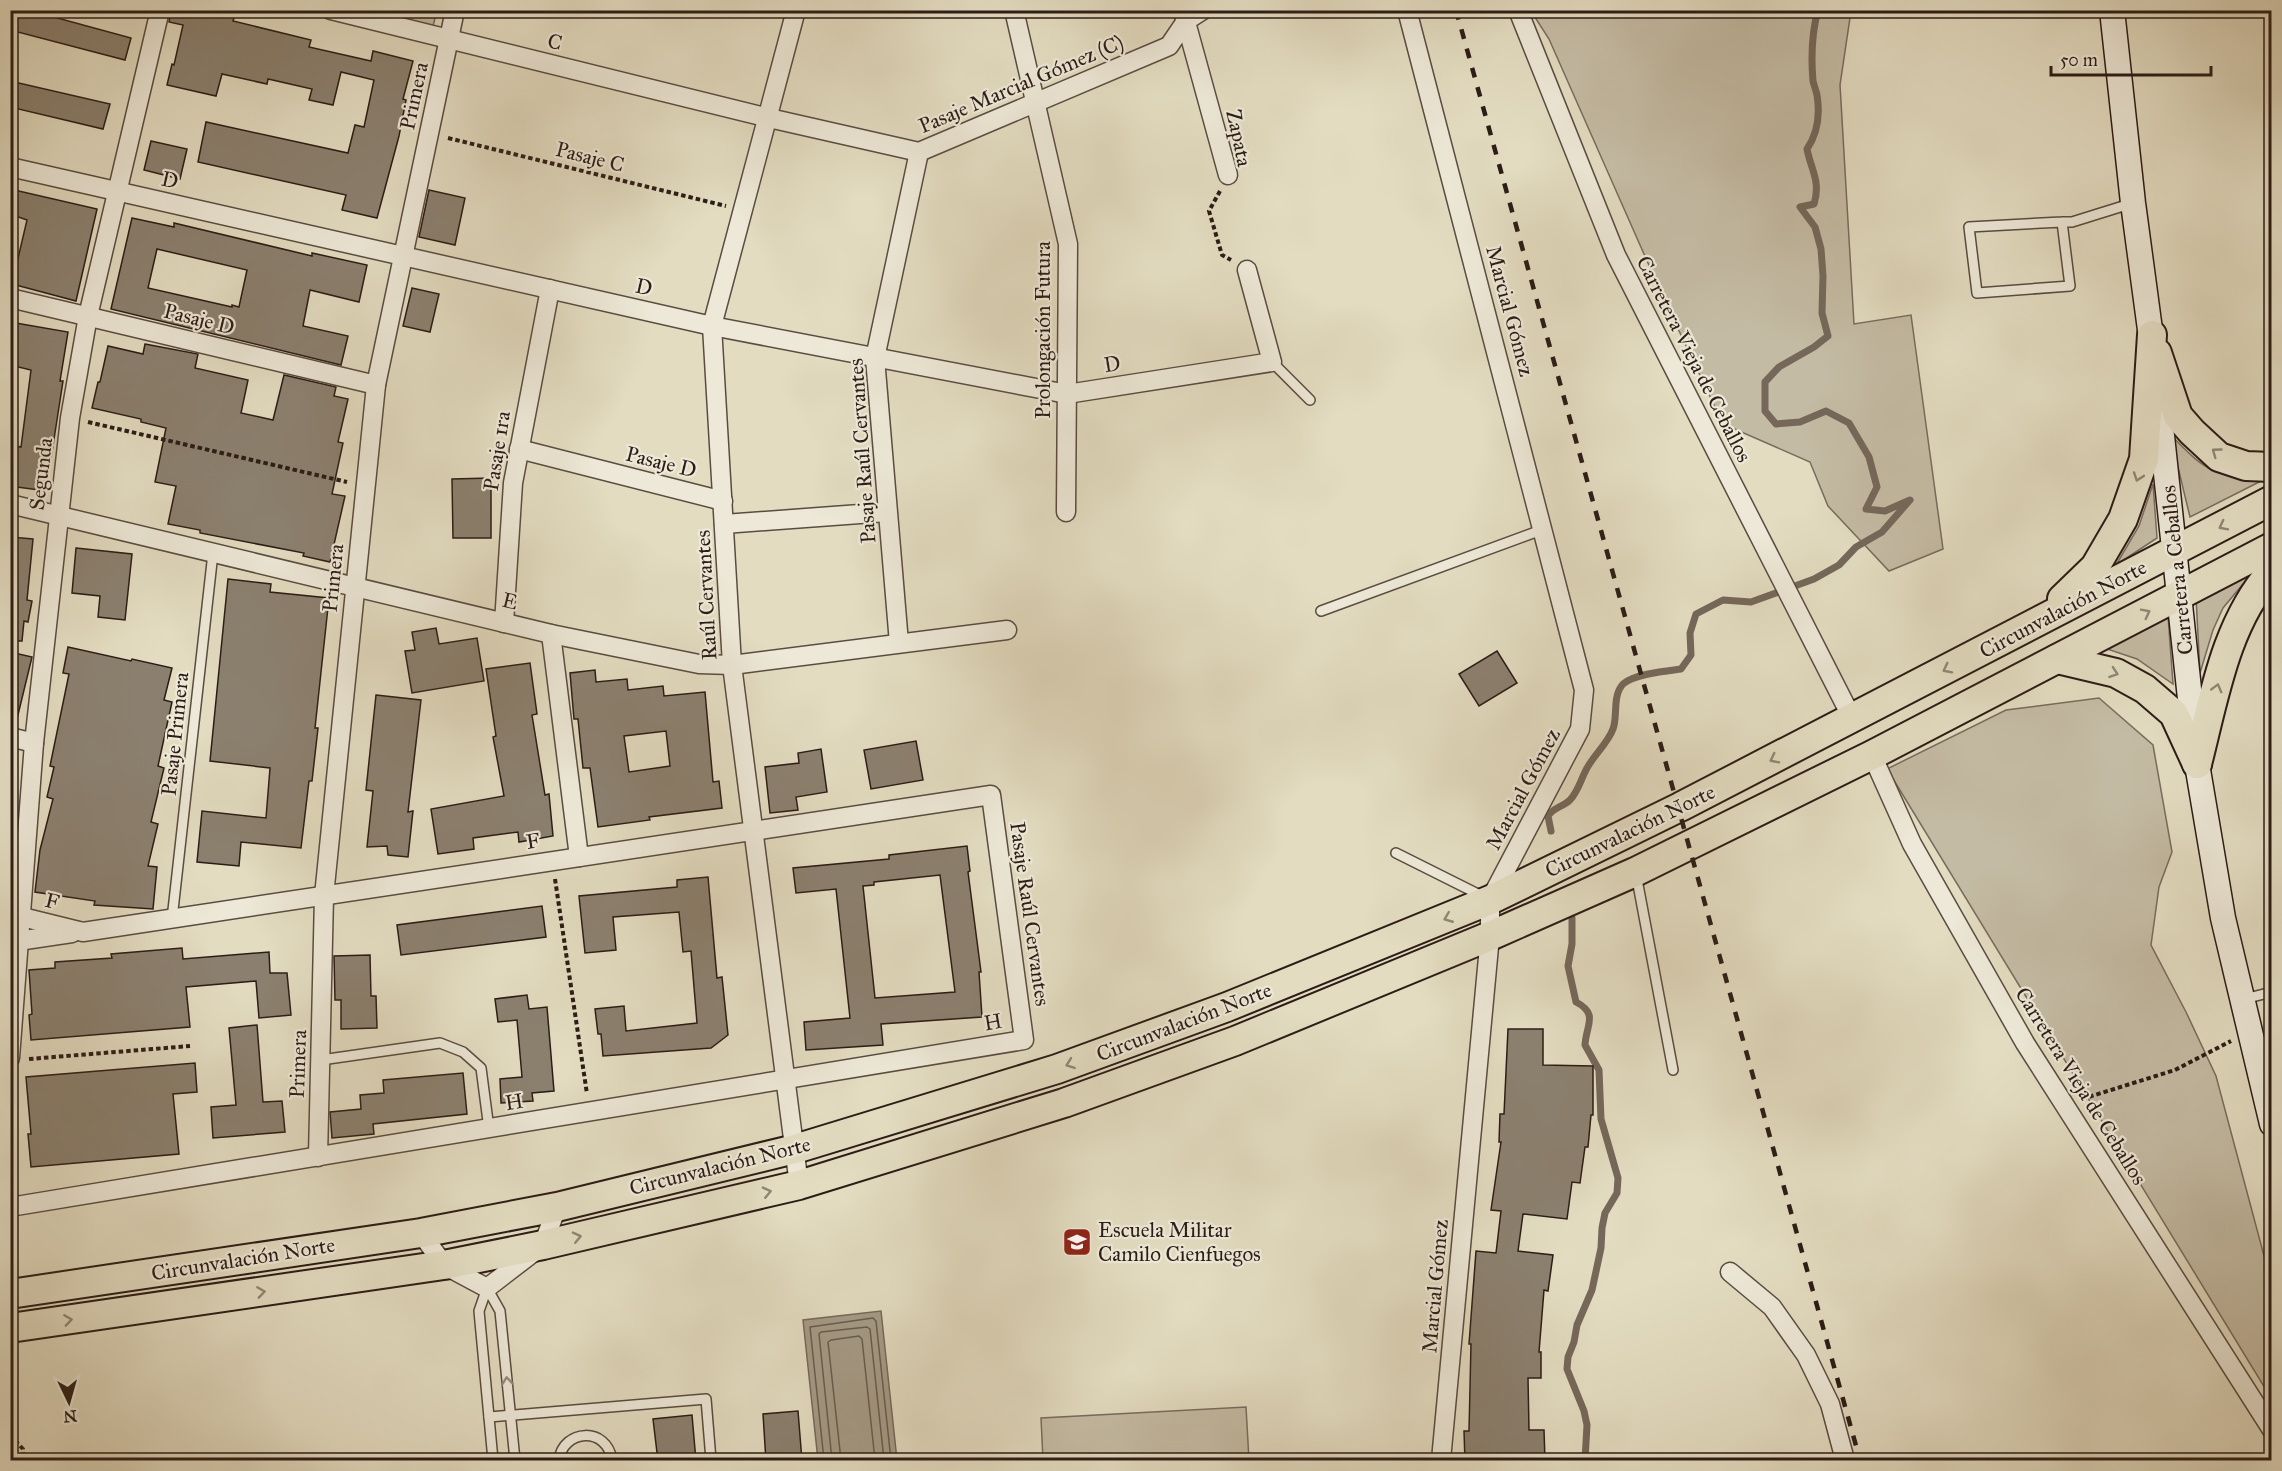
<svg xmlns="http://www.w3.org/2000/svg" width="2282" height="1471" font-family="'IM FELL Great Primer',serif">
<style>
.green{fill:#c4bba4;stroke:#786c5d;stroke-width:1.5}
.water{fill:#a59b87;stroke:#75685a;stroke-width:1.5}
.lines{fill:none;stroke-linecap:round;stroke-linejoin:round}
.shore{stroke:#685c4e;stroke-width:1.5}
.stream{stroke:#75685a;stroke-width:7}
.building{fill:#8b806f;stroke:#2c1c16;stroke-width:1.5;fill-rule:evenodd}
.service-casing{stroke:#5a4c41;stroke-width:12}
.minor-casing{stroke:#5a4c41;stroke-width:21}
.secondary-casing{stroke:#2c1c16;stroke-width:27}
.trunk-casing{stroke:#2c1c16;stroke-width:32}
.path{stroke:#2c1c16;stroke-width:4;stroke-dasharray:4.5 3;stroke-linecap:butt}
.service{stroke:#ede8d7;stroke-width:9}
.minor{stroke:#ede8d7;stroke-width:18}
.secondary{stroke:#ede8d7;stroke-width:24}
.trunk{stroke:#e3dcc1;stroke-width:28}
.rail{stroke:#2c1c16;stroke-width:4.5;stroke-dasharray:10 10;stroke-linecap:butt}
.oneway{stroke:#918674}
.oneway2{stroke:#968c80}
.labels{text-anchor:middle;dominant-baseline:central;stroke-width:4.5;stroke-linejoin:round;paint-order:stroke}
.street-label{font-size:21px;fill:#2c1c16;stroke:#ede8d7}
.poi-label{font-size:21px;fill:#2c1c16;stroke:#ede8d7;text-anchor:start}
</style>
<rect width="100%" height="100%" fill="#e3dcc1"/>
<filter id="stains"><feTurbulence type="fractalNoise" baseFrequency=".00333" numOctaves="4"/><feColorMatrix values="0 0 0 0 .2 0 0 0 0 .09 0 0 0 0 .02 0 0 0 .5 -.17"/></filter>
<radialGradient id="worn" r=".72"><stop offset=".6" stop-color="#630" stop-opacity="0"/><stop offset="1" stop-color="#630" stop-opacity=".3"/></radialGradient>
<g class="green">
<polygon points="369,11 437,11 433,26"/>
<polygon points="1531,11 1851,11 1840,85 1854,324 1911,315 1943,549 1889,571 1828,506 1810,462 1723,424 1663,297 1549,39"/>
<path d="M 2170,434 C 2209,475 2214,476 2269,477 L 2190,517 Z"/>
<polygon points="2153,484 2157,538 2116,565 2139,526"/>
<polygon points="2258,566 2223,608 2213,630 2200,673 2196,597"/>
<polygon points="2168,616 2173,684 2137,659 2101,647"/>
<polygon points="2099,698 2153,745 2172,852 2159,887 2151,945 2186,1012 2216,1076 2271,1282 2271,1398 1887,769 2006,710"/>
<polygon points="1246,1407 1249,1460 1043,1460 1041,1418"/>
</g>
<polygon class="water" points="881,1311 897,1460 818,1460 803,1320"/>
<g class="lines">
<g class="shore">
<polyline points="824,1460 810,1327 873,1318 876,1321 891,1460"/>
<polyline points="832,1460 819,1334 821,1332 867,1327 870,1329 884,1460"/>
<polyline points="841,1460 828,1342 831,1340 859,1336 862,1339 875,1460"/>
</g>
<g class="stream">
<path d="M 1551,831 L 1548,816 C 1554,807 1563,807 1570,800 C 1578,791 1580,782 1585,772 C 1592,756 1607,745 1613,729 C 1618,716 1612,696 1623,684 C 1634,674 1666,671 1681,669 L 1691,655 L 1690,633 L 1696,614 L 1723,600 L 1751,602 L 1814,579 L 1839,565 L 1856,547 L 1882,532 L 1910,500 L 1885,511 L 1866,509 L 1877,487 L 1869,457 L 1849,423 L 1826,411 L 1800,422 L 1776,424 L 1765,411 L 1765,382 L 1779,367 L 1814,347 L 1828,336 L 1822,313 L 1823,276 L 1821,249 L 1815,227 L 1800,207 L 1814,204 C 1821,181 1811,170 1807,149 C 1818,133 1820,114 1817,95 C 1816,90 1814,86 1813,81 C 1811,58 1812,32 1818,10"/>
<path d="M 1572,918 L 1572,944 L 1568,966 L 1576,1002 C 1599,1014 1586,1025 1585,1045 L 1599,1070 L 1601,1119 L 1618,1178 L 1617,1193 L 1605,1213 L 1602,1228 L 1601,1248 L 1592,1290 L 1577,1325 L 1574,1342 L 1568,1357 L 1567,1369 L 1584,1411 L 1587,1425 L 1585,1460"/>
</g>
</g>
<g class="building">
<polygon points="10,10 28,10 131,38 125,60 10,30"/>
<polygon points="171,10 215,10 235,15 233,21 311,40 309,47 371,61 373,51 413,61 403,99 406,100 399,136 377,218 342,210 346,195 198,162 206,122 348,153 355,125 364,127 374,80 341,72 333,105 309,100 312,89 268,79 267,84 222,74 216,96 167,85 172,64 174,65 183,25 169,22"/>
<polygon points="10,81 110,104 103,129 10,107"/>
<polygon points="151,141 187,149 180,179 144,170"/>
<polygon points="10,189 97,209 76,301 12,284 27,220 10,214"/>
<polygon points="429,190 465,198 455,245 419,237"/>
<path d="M 132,218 L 174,227 L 174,223 L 312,256 L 312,253 L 367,265 L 359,302 L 310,290 L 303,326 L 348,336 L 341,365 L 111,309 ZM 157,249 L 247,270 L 239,307 L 232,305 L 232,307 L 148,288 Z"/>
<polygon points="412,288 439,294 430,332 403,326"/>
<polygon points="10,322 68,332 60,381 63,381 46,491 10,486 10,445 21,447 31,370 10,365"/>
<polygon points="145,344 198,354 195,368 248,380 241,413 273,420 284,375 336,387 334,396 348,399 338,442 343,443 332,494 345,496 330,562 303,556 304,553 200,533 200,530 168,524 176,486 155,482 166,428 141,422 141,419 92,408 98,382 100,382 108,346 143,354"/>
<polygon points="491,478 491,538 453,538 452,479"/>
<polygon points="10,537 33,539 27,600 32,601 28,622 24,621 22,641 10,641"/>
<polygon points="76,548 132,554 125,620 98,617 100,596 72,593"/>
<polygon points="228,579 271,584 270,592 329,598 315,728 318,728 312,781 309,781 301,848 241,842 239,866 197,862 202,811 266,818 270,768 210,761"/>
<polygon points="436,628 439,644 477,638 484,681 412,693 405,651 415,650 412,632"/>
<polygon points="68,647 131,661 132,659 172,668 164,700 172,702 158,766 164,768 151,822 158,824 148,866 157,867 153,909 94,905 95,901 35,892 40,850 53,799 47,797 54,767 50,766 69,674 63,673"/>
<polygon points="1497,651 1517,683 1479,706 1459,674"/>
<polygon points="10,652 32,657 17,719 10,718"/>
<polygon points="530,663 537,714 532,715 545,795 549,794 553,836 519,842 518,832 473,838 474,849 438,854 431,809 504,796 493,737 496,736 486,669"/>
<path d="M 595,670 L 596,682 L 627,679 L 628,690 L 663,686 L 664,696 L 705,692 L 713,782 L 719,781 L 722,808 L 649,817 L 650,820 L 598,827 L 590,768 L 583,768 L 578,719 L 574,719 L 570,673 ZM 666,731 L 670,766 L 629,772 L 624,736 Z"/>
<polygon points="376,695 421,700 408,812 413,811 408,857 388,855 387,846 367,847 373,791 366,790"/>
<polygon points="916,741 923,780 871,789 864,750"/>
<polygon points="821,749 827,792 796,797 798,810 770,813 765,767 799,763 798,753"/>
<path d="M 967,846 L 970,871 L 968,872 L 981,972 L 979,972 L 982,1017 L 881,1024 L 883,1045 L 806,1050 L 804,1022 L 850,1018 L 836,889 L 796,893 L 793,868 L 889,859 L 889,855 ZM 940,875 L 955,992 L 875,998 L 863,886 L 874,885 L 874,882 Z"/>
<polygon points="708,877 717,978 722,977 728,1035 711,1048 603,1056 601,1034 598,1034 595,1009 624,1006 626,1031 697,1023 691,951 683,952 679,912 613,917 616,950 585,953 579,896 677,887 677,880"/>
<polygon points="542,906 546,937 401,955 397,925"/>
<polygon points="182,948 183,959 269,952 270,973 287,973 291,1015 259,1018 256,981 186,987 190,1027 31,1040 29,1015 32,1014 29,970 55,968 55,962 112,958 111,954"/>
<polygon points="370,955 371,996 376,996 377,1028 341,1029 341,1000 335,1000 334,956"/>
<polygon points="527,995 529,1009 547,1007 554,1091 532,1093 533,1101 501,1103 500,1079 522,1077 517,1020 498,1022 495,999"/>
<polygon points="257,1025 263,1102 282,1101 285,1132 213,1138 211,1107 236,1105 229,1028"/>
<polygon points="1508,1029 1543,1029 1543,1065 1593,1066 1593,1115 1591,1115 1588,1147 1585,1147 1580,1183 1572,1182 1567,1219 1523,1214 1518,1251 1553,1255 1548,1291 1544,1290 1539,1352 1541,1352 1541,1378 1528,1378 1529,1430 1544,1430 1545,1461 1465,1461 1464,1431 1469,1431 1471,1344 1469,1344 1476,1251 1496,1253 1501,1211 1491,1210 1501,1142 1499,1142 1500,1114 1504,1114"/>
<polygon points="195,1063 197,1092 173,1094 179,1154 31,1167 28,1134 31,1134 26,1077"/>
<polygon points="463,1073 467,1114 373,1124 374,1134 332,1138 330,1112 361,1109 360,1095 384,1093 383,1080"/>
<polygon points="798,1411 802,1461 766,1461 763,1414"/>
<polygon points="692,1415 696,1461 658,1461 653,1419"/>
</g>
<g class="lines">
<g class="service-casing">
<g id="service">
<polyline points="2062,222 2070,286 1977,293 1969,227 2062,222 2072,222 2133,203"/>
<polyline points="1272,362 1310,400"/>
<polyline points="1321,611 1544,529"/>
<polyline points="1396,853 1482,896"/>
<polyline points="1636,874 1673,1070"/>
<polyline points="172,919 213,553"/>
<polyline points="2244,999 2272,992"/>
<polyline points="321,1060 440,1043 463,1052 481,1068 489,1129"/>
<polyline points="487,1288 500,1311 515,1460"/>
<polyline points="487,1288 479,1311 493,1460"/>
<polyline points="489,1417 706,1399 711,1460"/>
<path d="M 559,1460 C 563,1429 607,1426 612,1460"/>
</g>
</g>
<g class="minor-casing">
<g id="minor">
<polyline points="331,10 769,118 919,152 1169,46 1186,21 1203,10"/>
<polyline points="796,10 712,326 732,665 799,1185"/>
<polyline points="1014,10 1068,244 1066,512"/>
<polyline points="1407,10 1584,690 1580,729 1490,900 1490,936 1441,1460"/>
<polyline points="1518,10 1616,255 1852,718"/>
<polyline points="1184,15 1228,175"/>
<polyline points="10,167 712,326 1067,394 1272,362 1247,270"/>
<polyline points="10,298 376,385"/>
<polyline points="519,449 723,501"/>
<polyline points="10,504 551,634 699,664 732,665 1007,630"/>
<polyline points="724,524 887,512"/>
<polyline points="504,623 513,483 550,289"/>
<polyline points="551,634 579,857"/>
<polyline points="899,643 875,358 919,152"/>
<polyline points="10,737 34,743"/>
<polyline points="1872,755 1912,844 2025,1043 2272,1430"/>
<polyline points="10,914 83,932 991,795 1024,1040 10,1207"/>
<polyline points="18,941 72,933"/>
<polyline points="10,1058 34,743 70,418 88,316 160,10"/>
<polyline points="318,1157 324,896 376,385 455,10"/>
<polyline points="421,1233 444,1265 487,1288 543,1245 557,1207"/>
<polyline points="1730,1272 1772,1307 1806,1355 1830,1404 1845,1460"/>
</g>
</g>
<g class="secondary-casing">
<g id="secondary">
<polyline points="2112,10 2133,203 2153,352"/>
<polyline points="2157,389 2197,764 2223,918 2272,1124"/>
</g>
</g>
<g class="trunk-casing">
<g id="trunk">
<polyline points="2157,353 2178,416 2192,432 2219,457 2246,466 2272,467"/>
<polyline points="2062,599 2095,567 2123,519 2144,459 2152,335"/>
<polyline points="2057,659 2116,673 2145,689 2174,714 2197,764"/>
<path d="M 2197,764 C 2214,698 2225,624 2272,571"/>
<polyline points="10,1294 421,1233 557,1207 795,1149 1057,1069 1227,1007 1490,900 1680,807 2272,500"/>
<polyline points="10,1328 444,1265 543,1245 799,1185 1064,1103 1235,1041 1490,936 1635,872 1872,755 2272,547"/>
</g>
</g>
<g class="path">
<polyline points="448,138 726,206"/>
<polyline points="1220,191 1209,211 1222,255 1231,260"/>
<polyline points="88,422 347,482"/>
<polyline points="555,879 587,1094"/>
<polyline points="29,1059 190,1046"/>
<polyline points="2082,1099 2175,1070 2231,1041"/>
<polyline points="10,1435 23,1449 24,1460"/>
</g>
<use href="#service" class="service"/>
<use href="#minor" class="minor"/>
<use href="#secondary" class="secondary"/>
<use href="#trunk" class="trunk"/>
<polyline class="rail" points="1456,10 1860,1460"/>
</g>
<defs><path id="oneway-chevron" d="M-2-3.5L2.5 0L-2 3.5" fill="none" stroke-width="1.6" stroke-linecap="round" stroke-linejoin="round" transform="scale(1.5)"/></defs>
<g class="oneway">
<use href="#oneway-chevron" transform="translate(2216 452) rotate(-144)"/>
<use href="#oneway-chevron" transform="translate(2138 477) rotate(109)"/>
<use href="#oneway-chevron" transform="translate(2223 526) rotate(153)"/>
<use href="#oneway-chevron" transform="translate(2146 613) rotate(-27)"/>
<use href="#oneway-chevron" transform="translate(1947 669) rotate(153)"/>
<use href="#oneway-chevron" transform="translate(2114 673) rotate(19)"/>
<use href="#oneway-chevron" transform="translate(2217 688) rotate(-75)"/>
<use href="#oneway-chevron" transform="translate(1774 759) rotate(153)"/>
<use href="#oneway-chevron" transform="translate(1448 918) rotate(158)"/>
<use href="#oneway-chevron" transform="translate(1070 1064) rotate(160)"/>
<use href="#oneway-chevron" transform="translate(767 1192) rotate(-13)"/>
<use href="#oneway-chevron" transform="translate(577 1237) rotate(-13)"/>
<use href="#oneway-chevron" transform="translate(261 1292) rotate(-8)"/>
<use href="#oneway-chevron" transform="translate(68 1320) rotate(-8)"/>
</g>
<use class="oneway2" href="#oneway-chevron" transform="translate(507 1381) rotate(-96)"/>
<defs>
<g id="school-square" transform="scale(1.5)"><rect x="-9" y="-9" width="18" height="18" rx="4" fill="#8f2418" stroke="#ede8d7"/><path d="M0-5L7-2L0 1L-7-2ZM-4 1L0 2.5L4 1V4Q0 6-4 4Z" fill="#fff"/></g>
</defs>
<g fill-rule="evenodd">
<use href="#school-square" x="1077" y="1242"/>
</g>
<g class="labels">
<g class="street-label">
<text transform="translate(555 42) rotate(14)">C</text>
<text transform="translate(1021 84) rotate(-23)">Pasaje Marcial Gómez (C)</text>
<text transform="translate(414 96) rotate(-78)">Primera</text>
<text transform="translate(1239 138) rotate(78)">Zapata</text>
<text transform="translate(590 157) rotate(14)">Pasaje C</text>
<text transform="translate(170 180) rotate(13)">D</text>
<text transform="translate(644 287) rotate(13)">D</text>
<text transform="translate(1510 311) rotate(75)">Marcial Gómez</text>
<text transform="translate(199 319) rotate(14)">Pasaje D</text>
<text transform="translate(1043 330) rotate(-90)">Prolongación Futura</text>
<text transform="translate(1694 359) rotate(63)">Carretera Vieja de Ceballos</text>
<text transform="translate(1112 364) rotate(-9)">D</text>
<text transform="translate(497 451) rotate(-81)">Pasaje 1ra</text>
<text transform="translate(862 451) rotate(-94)">Pasaje Raúl Cervantes</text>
<text transform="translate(661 462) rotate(14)">Pasaje D</text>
<text transform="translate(41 474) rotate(-83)">Segunda</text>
<text transform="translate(2177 570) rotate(-96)">Carretera a Ceballos</text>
<text transform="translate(333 578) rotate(-84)">Primera</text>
<text transform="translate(706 595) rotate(-93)">Raúl Cervantes</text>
<text transform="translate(510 601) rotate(13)">E</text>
<text transform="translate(2063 609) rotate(-28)">Circunvalación Norte</text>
<text transform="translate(175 734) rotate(-84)">Pasaje Primera</text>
<text transform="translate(1523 789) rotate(-62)">Marcial Gómez</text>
<text transform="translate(1630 831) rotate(-26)">Circunvalación Norte</text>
<text transform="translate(533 841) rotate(-9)">F</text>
<text transform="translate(52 901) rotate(14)">F</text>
<text transform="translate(1030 914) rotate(82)">Pasaje Raúl Cervantes</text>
<text transform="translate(993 1022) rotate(-10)">H</text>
<text transform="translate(1184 1022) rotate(-21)">Circunvalación Norte</text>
<text transform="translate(298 1064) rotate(-88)">Primera</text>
<text transform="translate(2081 1086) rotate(58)">Carretera Vieja de Ceballos</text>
<text transform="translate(514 1102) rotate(-9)">H</text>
<text transform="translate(720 1166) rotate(-14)">Circunvalación Norte</text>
<text transform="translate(243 1259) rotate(-9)">Circunvalación Norte</text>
<text transform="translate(1435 1286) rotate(-85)">Marcial Gómez</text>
</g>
<g class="poi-label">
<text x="1098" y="1230">Escuela Militar<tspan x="1098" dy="24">Camilo Cienfuegos</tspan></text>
</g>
</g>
<rect width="2282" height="1471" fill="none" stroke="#e3dcc1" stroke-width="36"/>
<rect x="12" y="12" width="2258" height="1447" fill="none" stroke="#2c1c16" stroke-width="3"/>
<rect x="18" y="18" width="2246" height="1435" fill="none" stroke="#2c1c16" stroke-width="1.5"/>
<g transform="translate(69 1402) rotate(175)" stroke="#ede8d7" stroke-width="4.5" paint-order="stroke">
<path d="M0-4.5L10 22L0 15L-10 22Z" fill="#2c1c16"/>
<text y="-9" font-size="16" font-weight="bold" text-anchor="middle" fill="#2c1c16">N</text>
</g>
<path d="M2051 66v9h160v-9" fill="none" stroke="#2c1c16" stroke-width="3"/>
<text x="2060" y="66" font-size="18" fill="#2c1c16" stroke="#ede8d7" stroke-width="4.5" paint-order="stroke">50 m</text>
<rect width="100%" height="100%" filter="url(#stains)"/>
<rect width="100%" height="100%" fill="url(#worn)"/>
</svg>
